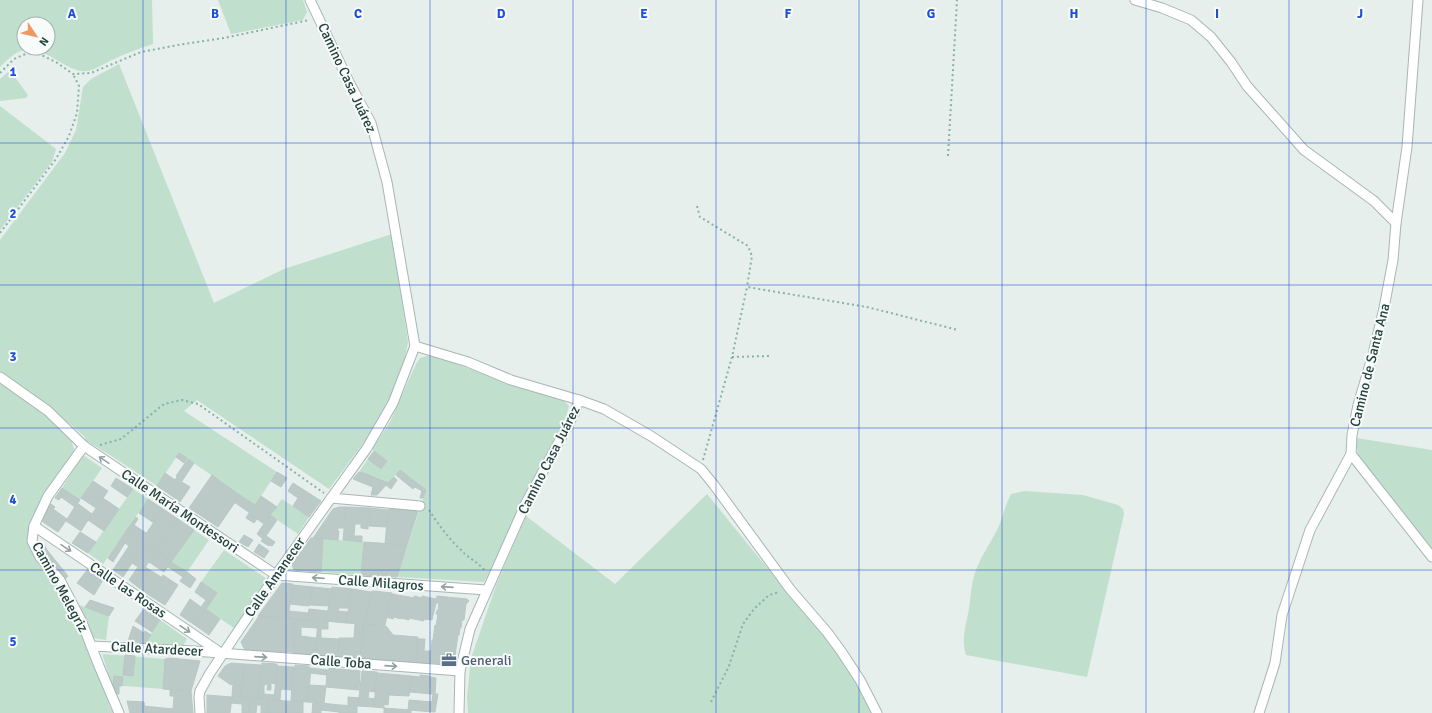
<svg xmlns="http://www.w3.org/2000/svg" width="1432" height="713" font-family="Signika,sans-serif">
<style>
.green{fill:#c0dfcd;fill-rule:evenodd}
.building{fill:#bbcac6;stroke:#b9c8c4}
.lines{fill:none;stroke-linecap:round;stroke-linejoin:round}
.street-casing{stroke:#a8b7b4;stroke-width:11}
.path{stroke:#88b1aa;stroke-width:2;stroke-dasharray:2 3;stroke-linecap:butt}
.street{stroke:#fff;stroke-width:9}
.oneway{stroke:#92a09e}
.grid{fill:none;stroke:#1d4ed8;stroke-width:1;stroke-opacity:0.55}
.labels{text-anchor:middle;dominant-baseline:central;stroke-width:4;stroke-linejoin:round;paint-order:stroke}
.street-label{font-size:14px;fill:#25413d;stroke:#f7fbf9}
.service-label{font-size:14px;fill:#4e5e75;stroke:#f7fbf9;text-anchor:start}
.grid-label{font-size:13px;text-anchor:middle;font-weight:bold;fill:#1d4ed8;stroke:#f7fbf9;stroke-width:4;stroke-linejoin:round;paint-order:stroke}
</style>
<rect width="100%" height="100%" fill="#e6efec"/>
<g class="green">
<path d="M 0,0 L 152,0 L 153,44 C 138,49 124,54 110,61 C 103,64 95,70 87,71 C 79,72 74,69 67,66 C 37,49 28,38 0,67 ZM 24,24 L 48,24 L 48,48 L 24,48 Z"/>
<polygon points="218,0 303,0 307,12 303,20 231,34"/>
<polygon points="119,64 214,303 284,269 392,234 408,342 404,364 389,403 379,422 329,489 197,400 184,411 277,472 255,505 179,453 157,486 113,457 85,440 85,437 70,424 0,371 0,240 65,153 76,130 83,87 91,79"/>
<polygon points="8,72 14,76 28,95 26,98 0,101 0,79"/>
<polygon points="0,106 56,149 52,162 0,230"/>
<polygon points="427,356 437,357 529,390 563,400 569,406 566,417 525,496 493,566 484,582 397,577 426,490 400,470 388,483 359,472 368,459 381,469 387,461 372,449 390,422 416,364 420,358"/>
<path d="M 0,381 L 50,417 L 70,436 L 75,453 C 59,475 27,512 30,539 C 30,544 45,564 49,570 C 73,609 90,652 108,694 L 109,705 L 113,713 L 0,713 Z"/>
<polygon points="1356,438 1432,450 1432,548 1384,491 1358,456"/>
<polygon points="83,455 102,468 80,500 62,488"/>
<polygon points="133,489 148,499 103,564 88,553"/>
<path d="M 1025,491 L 1083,495 L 1118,505 L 1123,509 L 1124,514 L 1087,677 L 966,655 C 961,639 966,625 969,609 C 971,596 971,583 976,570 C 982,554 992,541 999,526 C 1003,515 1006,504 1011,494 Z"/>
<polygon points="707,494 782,586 828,638 846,666 867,702 872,713 468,713 467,697 471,658 497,583 526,516 615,584"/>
<polygon points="282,499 309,517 298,534 270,515"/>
<polygon points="194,530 209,540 187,572 171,562"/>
<polygon points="323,539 364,542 361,575 321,572"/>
<polygon points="224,550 267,579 234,628 206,609 217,593 201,582"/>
<polygon points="77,604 109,616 106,640 93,638"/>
<polygon points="160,620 187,639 183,646 145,643"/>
<polygon points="103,654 165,659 163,689 112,685 103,657"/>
</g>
<g class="building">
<polygon points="374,451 387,461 381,469 368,459"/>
<polygon points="179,453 187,458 184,463 176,457"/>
<polygon points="188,459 194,463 172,496 157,486 165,473 175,480 177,477 176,476"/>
<polygon points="400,470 426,490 423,498 420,498 422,491 415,487 413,489 396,475"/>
<polygon points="277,472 287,478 281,487 271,481"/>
<polygon points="359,472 366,474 388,483 377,495 371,495 373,487 353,479"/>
<polygon points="212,475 224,484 203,517 189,508"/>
<polygon points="394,477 397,480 391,489 386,485"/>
<polygon points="116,478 133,489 127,497 111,486"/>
<polygon points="93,481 108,491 96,508 81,498"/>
<polygon points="182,482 190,487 180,502 172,496"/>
<polygon points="293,483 321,501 309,517 293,506 298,498 288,491"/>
<polygon points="224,484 240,495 218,527 203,517"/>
<polygon points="62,488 80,500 75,507 61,497 59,500 55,498"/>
<polygon points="240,495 255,505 250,513 234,502"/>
<polygon points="261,496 277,507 270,515 255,505"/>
<polygon points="103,498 119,509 104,531 88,520"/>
<polygon points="148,499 163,509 154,523 139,513"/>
<polygon points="77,503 92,514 81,531 66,521"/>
<polygon points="51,504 55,507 53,509 67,519 58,532 43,522 42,518"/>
<polygon points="255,505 270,515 264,524 249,513"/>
<polygon points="339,507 346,507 344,528 339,528 337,530 339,531 338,540 313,538 333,509"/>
<polygon points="346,507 369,508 368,529 361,528 361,524 355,524 354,536 362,536 362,542 343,540"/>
<polygon points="369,508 388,510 387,527 369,526"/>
<polygon points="163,509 178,519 156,551 141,541"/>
<polygon points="390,509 418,511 407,545 385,544 388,510"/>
<polygon points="249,513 257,519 254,523 246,518"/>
<polygon points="270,515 277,520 266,536 259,531"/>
<polygon points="136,517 138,519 134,525 146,533 141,541 126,531"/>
<polygon points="178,519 194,530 171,562 156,551"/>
<polygon points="126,531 141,541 119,574 113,570 129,546 125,543 113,562 108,558"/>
<polygon points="259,531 275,542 272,546 270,545 269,546 261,541 263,539 257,534"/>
<polygon points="80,532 96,542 88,553 72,543"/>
<polygon points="244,535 253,540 248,547 239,542"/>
<polygon points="311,538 323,539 321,572 294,570 292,564"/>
<polygon points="141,541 156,551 134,584 129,580 138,567 132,563 123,577 119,574"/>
<polygon points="364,542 407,545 397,577 361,575"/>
<polygon points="44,544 47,550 68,576 63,581 42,554 40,547"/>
<polygon points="259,544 269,551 264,558 254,552"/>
<polygon points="156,551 171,562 164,572 149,562"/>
<polygon points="171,562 187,572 183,577 168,567"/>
<polygon points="145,567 161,577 149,595 134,584"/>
<polygon points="88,569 103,580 94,595 77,583"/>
<polygon points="187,572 196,579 190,588 180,581"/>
<polygon points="163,575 178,585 165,605 149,595"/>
<polygon points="201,582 217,593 195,625 180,615 190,599 201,607 206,600 195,592"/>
<polygon points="282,583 293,584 289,611 271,598"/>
<polygon points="293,585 313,587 309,606 290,604"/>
<polygon points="313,587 332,589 329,606 310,605"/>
<polygon points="332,587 352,589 348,608 339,608 338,611 348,612 346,623 326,621"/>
<polygon points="352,589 371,592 365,624 346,623"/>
<polygon points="373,591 392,593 385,625 365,624 371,592"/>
<polygon points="392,594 414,598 414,596 422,598 422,596 436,599 437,596 467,599 469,601 466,604 464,620 462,620 461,628 460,628 459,635 458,635 454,662 451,664 416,662 417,639 425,639 424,651 431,651 432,640 433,640 435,625 436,626 438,614 436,614 437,610 438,611 439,603 436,603 432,620 424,619 424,621 409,618 409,620 401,618 401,619 394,617 393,619 386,617"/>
<polygon points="271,598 289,611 288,619 258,616"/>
<polygon points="90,600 114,608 109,616 85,607"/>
<polygon points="144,609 160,620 152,632 135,621"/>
<polygon points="206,609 220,619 209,635 195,625"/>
<polygon points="309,609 328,611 326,621 307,620"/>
<polygon points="289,611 308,613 307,620 288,619"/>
<polygon points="259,616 295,619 293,652 245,650 241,642"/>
<polygon points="295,619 318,621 317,628 301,627 301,636 316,638 315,656 293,655"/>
<polygon points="318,621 328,621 328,629 321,629 321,638 339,639 338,658 315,656"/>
<polygon points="355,624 363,624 361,658 338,656 339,638 354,638"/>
<polygon points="363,624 386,626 393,635 418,637 416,662 361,658"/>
<polygon points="133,626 144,633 145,631 151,635 145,643 128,641"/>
<polygon points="125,655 135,656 133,676 123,675"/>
<polygon points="170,658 200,661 191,691 163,689 165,659"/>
<polygon points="231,663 244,664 241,697 232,697 233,683 231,685 218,676 225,666"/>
<polygon points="262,663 277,664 276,684 271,683 271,690 267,690 268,684 264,685 264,694 275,695 274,700 258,699"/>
<polygon points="244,664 261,665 258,699 241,697"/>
<polygon points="295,665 309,666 309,668 311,668 308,702 291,701 293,667 295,667"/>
<polygon points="277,666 293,667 292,690 281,689 280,700 274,700"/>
<polygon points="311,668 327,670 327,675 310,673"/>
<polygon points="329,668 360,671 359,690 326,687 327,670 329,670"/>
<polygon points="362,671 377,672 375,692 369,691 368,698 375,699 374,707 358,706"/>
<polygon points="377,673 411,676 409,696 389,695 388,705 384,704 384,708 374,707"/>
<polygon points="420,675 430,676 430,677 436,678 435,694 438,694 435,712 408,710 409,700 432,702 433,694 409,692 411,676 420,677"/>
<polygon points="114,676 123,677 122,686 113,686"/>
<polygon points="309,685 326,686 324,703 308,702"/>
<polygon points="112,686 119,686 119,694 115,694"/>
<polygon points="170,690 191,691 193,713 146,713 144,706 173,709 174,696 170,696"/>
<polygon points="207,695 232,697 230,713 207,713"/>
<polygon points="232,697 250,698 249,713 242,713 242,704 231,703"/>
<polygon points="348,697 359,698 358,706 348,705"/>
<polygon points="250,698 269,699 267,713 261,713 261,705 257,705 256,713 249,713"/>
<polygon points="269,699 285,701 285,713 267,713"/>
<polygon points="127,701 144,702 146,713 130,713"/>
<polygon points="285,701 303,702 303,713 285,713"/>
<polygon points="313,702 321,703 321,713 312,713"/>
<polygon points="321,703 340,705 339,712 321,710"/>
<polygon points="340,705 357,706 357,713 339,713"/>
<polygon points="384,708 411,710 411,713 384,713"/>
</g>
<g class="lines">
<g class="street-casing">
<g id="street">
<polyline points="310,0 349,82 371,123 387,182 415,346 468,362 511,380 579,400 575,412 526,503 470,629 460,671 459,713"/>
<polyline points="1135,0 1162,8 1191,20 1211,37 1231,62 1247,86 1304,150 1374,201 1396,223"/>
<polyline points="0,377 48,411 84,446 276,575 486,590"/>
<polyline points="579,400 604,409 651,436 701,469 714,485 790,589 827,632 841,651 860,680 877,713"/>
<polyline points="84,446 48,496 34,526 32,541 40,557 60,580 81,620 99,666 119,713"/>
<polyline points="1351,454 1432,557"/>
<polyline points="331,498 420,506"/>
<polyline points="34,526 221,653"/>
<polyline points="91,646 194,651 460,671"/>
<polyline points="200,713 199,697 200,691 210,673 276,575 367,448 393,403 415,346"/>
<polyline points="1259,713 1275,663 1282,615 1310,530 1351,454 1352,435 1358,405 1373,354 1384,308 1393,260 1396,223 1407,147 1418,0"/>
</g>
</g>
<g class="path">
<polyline points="0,73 14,59 28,53 39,54 56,62 73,74 91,73 141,52 178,45 224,38 309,20"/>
<polyline points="948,156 957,0"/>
<polyline points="697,206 700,217 748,246 752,256 747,287"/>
<polyline points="0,233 56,159 69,136 77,113 79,86 73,74"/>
<polyline points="732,357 771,356"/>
<polyline points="100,445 121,439 164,404 182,400 198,404 324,493"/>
<polyline points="703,460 732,357 747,287 867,307 958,330"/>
<path d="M 429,510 C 438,524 449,539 461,550 C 468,558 478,562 485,571"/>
<polyline points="711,702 729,666 743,624 754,609 769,595 780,592"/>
</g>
<use href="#street" class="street"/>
</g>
<defs><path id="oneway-shaft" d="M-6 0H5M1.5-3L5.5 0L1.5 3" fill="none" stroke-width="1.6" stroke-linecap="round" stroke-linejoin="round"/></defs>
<g class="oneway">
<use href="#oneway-shaft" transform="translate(104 460) rotate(-146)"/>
<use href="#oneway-shaft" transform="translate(66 548) rotate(34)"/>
<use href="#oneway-shaft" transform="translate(318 578) rotate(-176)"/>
<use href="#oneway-shaft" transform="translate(447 587) rotate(-176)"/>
<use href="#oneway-shaft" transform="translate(185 629) rotate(34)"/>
<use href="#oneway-shaft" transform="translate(261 657) rotate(4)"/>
<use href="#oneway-shaft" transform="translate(391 666) rotate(4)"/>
</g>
<path class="grid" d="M 143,0 L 143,713M 286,0 L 286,713M 430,0 L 430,713M 573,0 L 573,713M 716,0 L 716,713M 859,0 L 859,713M 1002,0 L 1002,713M 1146,0 L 1146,713M 1289,0 L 1289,713M 0,143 L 1432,143M 0,285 L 1432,285M 0,428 L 1432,428M 0,570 L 1432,570"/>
<defs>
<g id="office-bare" transform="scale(1.2)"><path d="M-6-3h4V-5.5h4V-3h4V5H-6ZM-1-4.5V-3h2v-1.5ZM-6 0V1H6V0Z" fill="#5c6f8a" stroke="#f7fbf9" stroke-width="2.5" paint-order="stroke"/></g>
</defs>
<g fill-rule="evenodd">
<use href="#office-bare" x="449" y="660"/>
</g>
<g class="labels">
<g class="street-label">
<text transform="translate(347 78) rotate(65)">Camino Casa Juárez</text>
<text transform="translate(1370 365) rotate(-76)">Camino de Santa Ana</text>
<text transform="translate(549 460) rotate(-63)">Camino Casa Juárez</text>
<text transform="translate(180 511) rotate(34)">Calle María Montessori</text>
<text transform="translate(275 577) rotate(-55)">Calle Amanecer</text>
<text transform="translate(381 583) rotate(4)">Calle Milagros</text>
<text transform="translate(60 587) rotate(61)">Camino Melegriz</text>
<text transform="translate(128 590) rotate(34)">Calle las Rosas</text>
<text transform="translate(157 649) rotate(3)">Calle Atardecer</text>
<text transform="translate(341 662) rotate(4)">Calle Toba</text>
</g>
<g class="service-label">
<text x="461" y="660">Generali</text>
</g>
</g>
<g class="grid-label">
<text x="72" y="18">A</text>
<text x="215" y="18">B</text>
<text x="358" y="18">C</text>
<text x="501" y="18">D</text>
<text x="644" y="18">E</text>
<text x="788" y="18">F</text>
<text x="931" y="18">G</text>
<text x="1074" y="18">H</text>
<text x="1217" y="18">I</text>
<text x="1360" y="18">J</text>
<text x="13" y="76">1</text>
<text x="13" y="218">2</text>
<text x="13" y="361">3</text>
<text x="13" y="504">4</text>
<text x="13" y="646">5</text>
</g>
<g transform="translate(36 36) rotate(125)"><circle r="19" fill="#f7fbf9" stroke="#a3b1ae"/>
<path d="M0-3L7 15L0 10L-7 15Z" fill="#ee9965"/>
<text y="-6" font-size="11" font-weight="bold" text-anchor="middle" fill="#25413d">N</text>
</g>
</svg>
